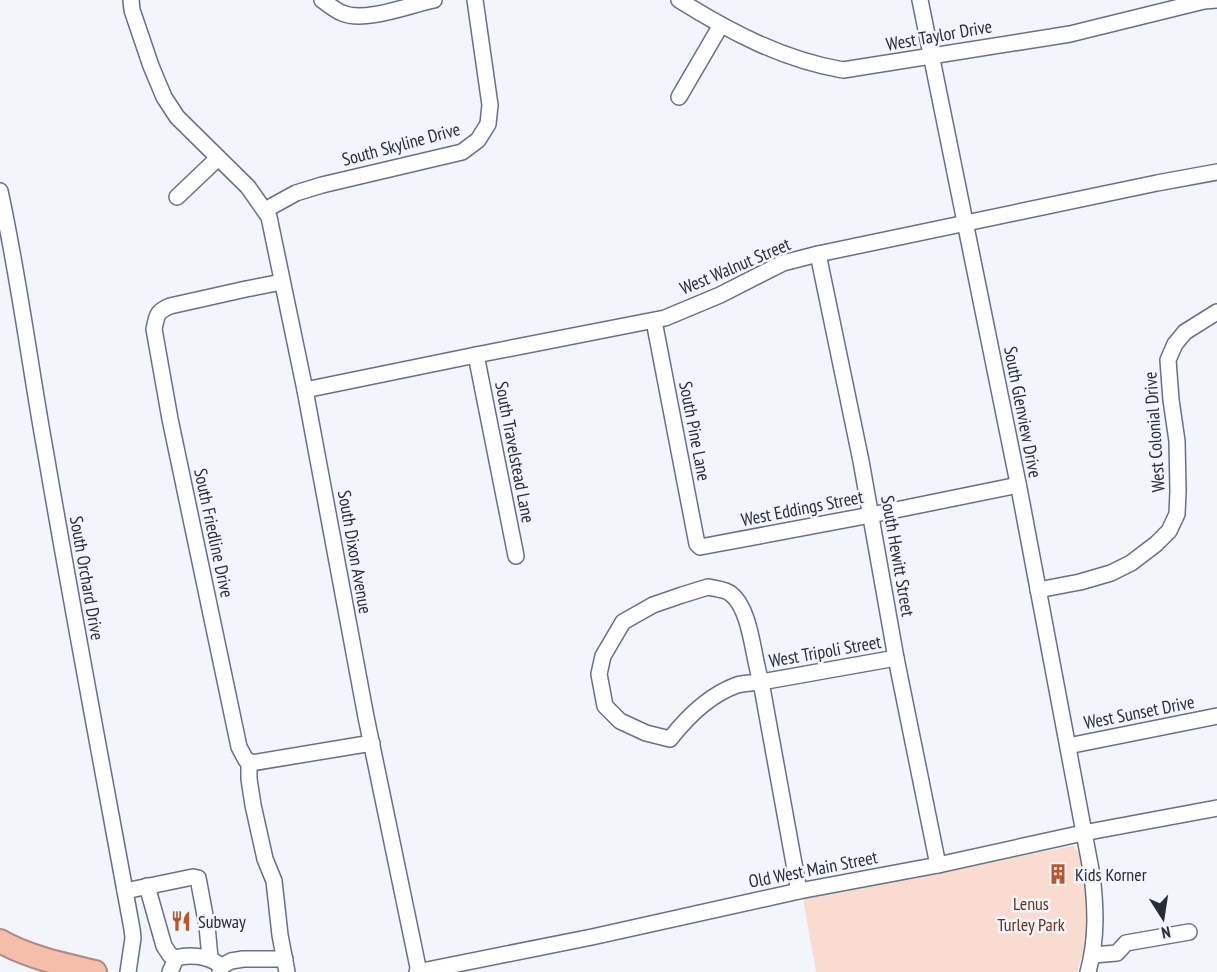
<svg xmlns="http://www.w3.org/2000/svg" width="1217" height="972" font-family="'PT Sans Narrow',sans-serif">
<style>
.green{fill:#fadbcf}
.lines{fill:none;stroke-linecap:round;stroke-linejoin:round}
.minor-casing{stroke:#637189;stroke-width:18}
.highway-casing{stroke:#ad8b81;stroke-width:26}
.minor{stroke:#fff;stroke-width:15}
.highway{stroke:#f5beaa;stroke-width:22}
.labels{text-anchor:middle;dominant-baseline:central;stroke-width:5;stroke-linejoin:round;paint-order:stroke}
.street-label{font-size:18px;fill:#262c36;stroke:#f2f5fb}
.poi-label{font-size:18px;fill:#262c36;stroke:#f2f5fb;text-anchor:start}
.park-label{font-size:18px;fill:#722e12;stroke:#f2f5fb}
</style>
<rect width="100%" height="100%" fill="#f2f5fb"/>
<polygon class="green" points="1073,846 1081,856 1088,896 1089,929 1077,972 816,972 803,898"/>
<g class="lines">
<g class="minor-casing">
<g id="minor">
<polyline points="131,0 132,10 151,66 164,97 177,117 248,187 269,217 305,390 366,717 419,972"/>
<path d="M 322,0 C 329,5 335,10 342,13 C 365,23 409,5 434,0"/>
<path d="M 679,0 C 730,32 784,60 843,70 L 1070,34 L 1204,1 L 1217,0"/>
<path d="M 920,0 L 1019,488 L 1092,875 C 1096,909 1097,939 1088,972"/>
<polyline points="679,97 721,25"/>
<path d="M 0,191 C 19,278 30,367 46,455 C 73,613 103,771 132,929 L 133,938 L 128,972"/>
<polyline points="177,197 218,158"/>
<polyline points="265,210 296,193 322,185 462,152 478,140 488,124 490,105 475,0"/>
<polyline points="818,254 861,461 896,658 938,865"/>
<path d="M 282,282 L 246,289 L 170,306 C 156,312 157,316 154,329 L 170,419 L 239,747 L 246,760 L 251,763 L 372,743"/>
<polyline points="654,321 697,544 700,547 871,515 1018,485"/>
<polyline points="476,355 516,556"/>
<polyline points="305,390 476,355 665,318 720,295 783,263 818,254 1157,183 1217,172"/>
<path d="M 708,587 C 715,589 725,589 731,594 C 751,609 753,658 761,682 C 753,683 744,683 737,685 C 709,695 688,716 670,739 L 646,733 L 620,721 L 605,706 L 599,674 L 603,656 L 623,622 L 653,605 L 682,595 Z"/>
<polyline points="1038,590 1080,582 1111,573 1131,563 1156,544 1169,531 1177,514 1178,491 1177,441 1171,400 1168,360 1175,344 1185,332 1217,312"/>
<polyline points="1068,746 1217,716"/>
<polyline points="249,761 249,779 253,805 265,859 274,881 280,935 287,972"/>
<polyline points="147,886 164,946 170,955 176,958"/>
<polyline points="125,891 193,877 198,878 207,926 210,958"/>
<polyline points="799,891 761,682 896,658"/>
<polyline points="1093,955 1117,953 1126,943 1189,932"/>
<path d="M 170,972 L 176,958 C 189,954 206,956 217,963"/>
<polyline points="220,972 222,966 231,961 243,959 285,959"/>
<polyline points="417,972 592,937 799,891 938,865 1083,833 1217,808"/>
</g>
</g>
<g class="highway-casing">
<path id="highway" d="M 0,941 C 27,957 65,965 95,972"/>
</g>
<use href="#minor" class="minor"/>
<use href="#highway" class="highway"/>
</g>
<defs>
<g id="building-bare" transform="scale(1.62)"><path d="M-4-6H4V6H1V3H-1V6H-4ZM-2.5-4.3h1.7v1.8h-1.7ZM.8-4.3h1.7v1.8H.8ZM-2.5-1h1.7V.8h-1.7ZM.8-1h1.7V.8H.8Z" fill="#bc552c" stroke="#f2f5fb" stroke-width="2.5" paint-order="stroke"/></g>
<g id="restaurant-bare" transform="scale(1.62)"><path d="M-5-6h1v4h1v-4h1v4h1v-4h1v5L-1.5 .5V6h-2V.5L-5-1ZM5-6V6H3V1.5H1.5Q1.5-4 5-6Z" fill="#bc552c" stroke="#f2f5fb" stroke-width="2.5" paint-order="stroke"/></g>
</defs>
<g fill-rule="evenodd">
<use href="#building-bare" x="1058" y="874"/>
<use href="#restaurant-bare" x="181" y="921"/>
</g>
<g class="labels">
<g class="street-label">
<text transform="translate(939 35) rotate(-10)">West Taylor Drive</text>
<text transform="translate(401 144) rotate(-15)">South Skyline Drive</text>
<text transform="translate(735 266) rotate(-23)">West Walnut Street</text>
<text transform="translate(1023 412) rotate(79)">South Glenview Drive</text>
<text transform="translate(695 431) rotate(79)">South Pine Lane</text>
<text transform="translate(1154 432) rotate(-94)">West Colonial Drive</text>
<text transform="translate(515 452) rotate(79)">South Travelstead Lane</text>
<text transform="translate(802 508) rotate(-11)">West Eddings Street</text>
<text transform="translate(214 533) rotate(78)">South Friedline Drive</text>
<text transform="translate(355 552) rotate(80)">South Dixon Avenue</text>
<text transform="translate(898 556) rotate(80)">South Hewitt Street</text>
<text transform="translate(87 578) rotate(80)">South Orchard Drive</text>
<text transform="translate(825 651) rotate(-10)">West Tripoli Street</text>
<text transform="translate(1139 712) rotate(-11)">West Sunset Drive</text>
<text transform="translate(813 869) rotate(-11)">Old West Main Street</text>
</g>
<g class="poi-label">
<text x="1075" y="874">Kids Korner</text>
<text x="198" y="921">Subway</text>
</g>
<g class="park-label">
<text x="1031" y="903">Lenus<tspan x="1031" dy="21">Turley Park</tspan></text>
</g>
</g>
<g transform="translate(1163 918) rotate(168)" stroke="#f2f5fb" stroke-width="4.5" paint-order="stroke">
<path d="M0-4.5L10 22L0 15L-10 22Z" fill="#262c36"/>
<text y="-9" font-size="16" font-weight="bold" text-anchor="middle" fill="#262c36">N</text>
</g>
</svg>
